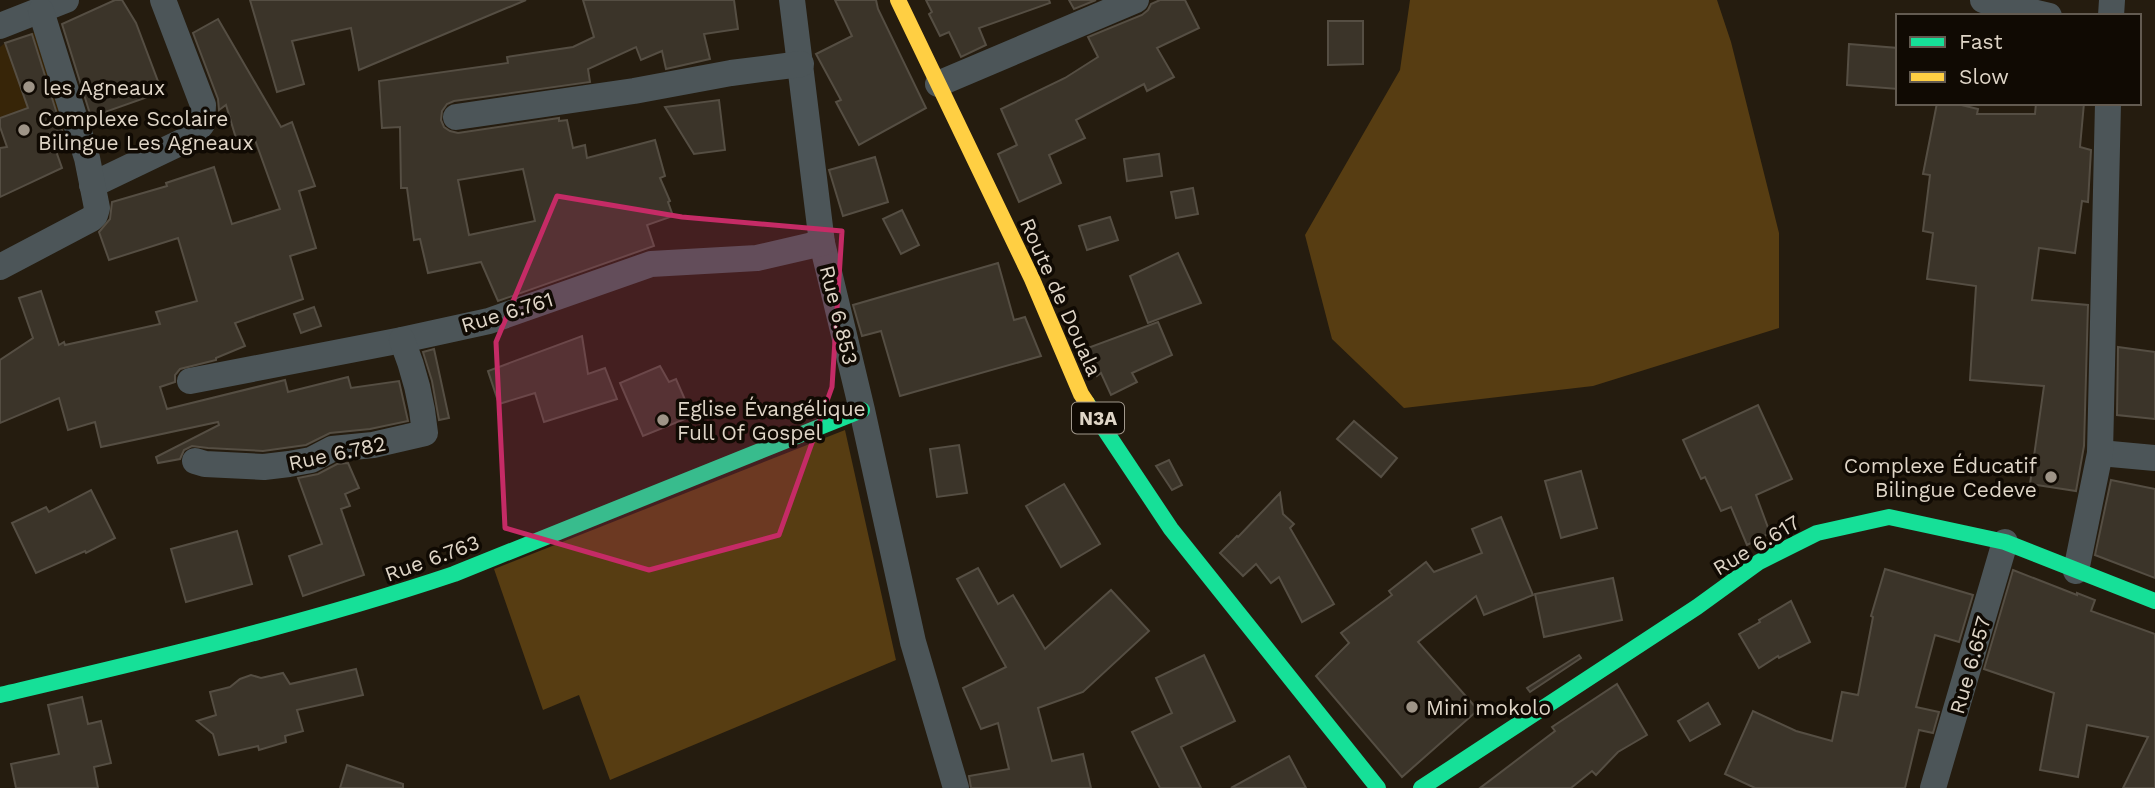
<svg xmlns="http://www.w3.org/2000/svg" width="2155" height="788" font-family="'Work Sans',sans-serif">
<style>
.built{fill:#372508}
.green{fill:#573d12}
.building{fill:#3b3429;stroke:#554e43;stroke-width:2;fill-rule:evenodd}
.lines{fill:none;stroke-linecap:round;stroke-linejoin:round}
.street{stroke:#4c5558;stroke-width:26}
.fast{stroke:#16e098;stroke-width:16}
.slow{stroke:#ffcf43;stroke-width:16}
.marked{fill:#c52b66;fill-opacity:0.2;stroke:#c52b66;stroke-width:5;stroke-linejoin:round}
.poi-dot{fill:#9e9487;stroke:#100a03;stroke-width:2.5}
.labels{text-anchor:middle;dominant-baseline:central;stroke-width:7;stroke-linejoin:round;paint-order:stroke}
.shield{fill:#100a03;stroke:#a1988c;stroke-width:2}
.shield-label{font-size:19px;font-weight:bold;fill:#dfd5c7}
.poi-label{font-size:21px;fill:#dfd5c7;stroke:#100a03;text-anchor:start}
.street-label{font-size:21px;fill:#dfd5c7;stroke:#100a03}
</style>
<rect width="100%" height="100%" fill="#251c0f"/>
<polygon class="built" points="38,31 72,126 8,148 0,127 0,47 5,43"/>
<g class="green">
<polygon points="1410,0 1717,0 1731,42 1779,233 1779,328 1593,386 1404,408 1332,339 1305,235 1400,70"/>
<polygon points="845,430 896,660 610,780 579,695 543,710 494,569"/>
</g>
<g class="building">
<polygon points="115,0 122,0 136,23 162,92 91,117 62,24"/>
<polygon points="250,0 526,0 359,70 351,28 292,41 304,84 277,92"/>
<path d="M 583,0 L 734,0 L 738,29 L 704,34 L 710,59 L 666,69 L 662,51 L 641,60 L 636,47 L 588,69 L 590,82 L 454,101 L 447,104 L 442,111 L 441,120 L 444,127 L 450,131 L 458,133 L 559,118 L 559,121 L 567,120 L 573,148 L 585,145 L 587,158 L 655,140 L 665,176 L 660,178 L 670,201 L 668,202 L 673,216 L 647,225 L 654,246 L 498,301 L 481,262 L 428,273 L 420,239 L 414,240 L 407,188 L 401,188 L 400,127 L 382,128 L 379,81 L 508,63 L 507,57 L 573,47 L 594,37 ZM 523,169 L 535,221 L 469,235 L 458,180 Z"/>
<polygon points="835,0 876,0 878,9 926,108 859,145 836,102 841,100 816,54 852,36"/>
<polygon points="926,0 1049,0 1050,3 979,28 986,45 961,57 949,32 940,36 929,14 932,12"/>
<polygon points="1069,0 1096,0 1074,9"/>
<polygon points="1160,0 1185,0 1199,28 1157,48 1174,77 1147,91 1144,84 1076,120 1085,138 1049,155 1061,183 1019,202 998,154 1017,145 1001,109 1065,78 1098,57 1088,37 1142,15 1148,10 1151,4"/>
<polygon points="218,19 281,127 292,122 315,186 299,191 316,248 290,256 303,299 235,323 245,346 216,358 216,360 180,369 175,375 175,382 160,387 167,409 285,380 288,392 348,377 351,388 399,381 408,421 370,429 330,433 306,445 263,451 208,448 192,446 184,450 180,459 158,463 156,457 219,425 218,422 101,447 95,422 68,430 59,398 0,423 0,360 33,338 19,298 41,291 59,345 64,342 65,345 160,324 156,312 197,301 178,238 109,260 99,232 110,219 112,202 167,186 166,183 214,167 232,224 280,209 255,140 238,145 226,105 219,110 218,99 193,33"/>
<polygon points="1328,21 1363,21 1363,64 1328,65"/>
<polygon points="32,34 62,130 50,134 62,168 0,197 0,148 7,147 0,127 0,118 28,108 5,43"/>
<polygon points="1849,44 1898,48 1898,89 1847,85"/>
<polygon points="719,100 725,150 694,154 665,107"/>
<polygon points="1937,103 1953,103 1978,109 1977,114 2035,114 2036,103 2084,103 2080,147 2091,150 2088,202 2082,201 2075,253 2039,248 2032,300 2088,305 2084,446 2076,491 2030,484 2044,386 1970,380 1976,286 1927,279 1933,233 1923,231 1930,175 1923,174"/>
<polygon points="1159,154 1162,176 1127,181 1124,159"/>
<polygon points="875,157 888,202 843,216 829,170"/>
<polygon points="1193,188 1198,214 1176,218 1171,192"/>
<polygon points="902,210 919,245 901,254 883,219"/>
<polygon points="1110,217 1118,240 1087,250 1079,226"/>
<polygon points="1178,253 1201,303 1148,323 1130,276"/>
<polygon points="998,263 1014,320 1025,317 1041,356 900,396 881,331 862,336 853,305"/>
<polygon points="314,307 321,326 301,333 294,314"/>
<polygon points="1158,322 1172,355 1132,373 1137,382 1111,395 1101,373 1097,376 1085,349"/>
<polygon points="582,336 588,374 605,368 617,399 544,422 535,393 499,404 488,371"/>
<polygon points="2118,347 2155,352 2155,419 2117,415"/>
<polygon points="434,349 449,418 439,420 432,381 423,352"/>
<polygon points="660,366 669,382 676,379 686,402 679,405 685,419 643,436 620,383"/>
<polygon points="1758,405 1792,479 1756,495 1770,533 1747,545 1731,507 1721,511 1705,477 1701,479 1683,440"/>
<polygon points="1354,421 1397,458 1381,477 1337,439"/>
<polygon points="959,445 967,493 937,497 930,449"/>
<polygon points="1169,460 1182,485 1172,490 1156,466"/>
<polygon points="348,463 359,488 345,494 350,506 341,509 364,575 303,596 289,556 322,544 298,478 318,474 337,464"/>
<polygon points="1581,471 1597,528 1561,538 1545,481"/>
<polygon points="2111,480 2155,489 2155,578 2095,555"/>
<polygon points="1064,484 1100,544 1061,567 1026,506"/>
<polygon points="91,490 115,538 86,553 85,551 36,573 12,523 46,507 49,512"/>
<polygon points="1280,493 1283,514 1294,524 1290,528 1334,604 1302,622 1279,577 1271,583 1256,564 1243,576 1220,553 1237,536 1238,537"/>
<polygon points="1501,517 1533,595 1484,615 1476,596 1418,642 1478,710 1402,777 1316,676 1349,643 1341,633 1392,595 1389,591 1426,562 1434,572 1482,553 1472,529"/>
<polygon points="237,531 252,584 186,602 171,549"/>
<polygon points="978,568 998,604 1013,595 1045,649 1111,590 1149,631 1083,692 1038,708 1052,761 1083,754 1091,788 971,788 969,776 1009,769 998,723 981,729 963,688 1006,667 957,579"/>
<polygon points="1885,569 1973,595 1959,642 1935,635 1916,707 1939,712 1933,733 1919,730 1905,788 1755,788 1725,774 1753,711 1796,731 1832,741 1842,692 1858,695 1873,617 1871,616"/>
<polygon points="2013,570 2077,595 2077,593 2095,600 2091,611 2155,634 2155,788 2123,788 2148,737 2087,725 2078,777 2040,770 2054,693 1984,669"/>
<polygon points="1613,578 1622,620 1544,637 1535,594"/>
<polygon points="1791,601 1810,642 1779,658 1778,656 1759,668 1739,634 1760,622 1759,620"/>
<polygon points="1204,655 1235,721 1181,747 1201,788 1160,788 1132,732 1172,713 1156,678"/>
<polygon points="1579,655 1581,658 1530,692 1527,688"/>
<polygon points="356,669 363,695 297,710 303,731 285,736 286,742 259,750 258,746 219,755 213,734 197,721 216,715 210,692 230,687 240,679 251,675 261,678 283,673 290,684"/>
<polygon points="1617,684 1647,735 1618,752 1596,775 1592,771 1571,788 1480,788 1555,731 1552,727"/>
<polygon points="82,697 88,724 101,721 111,763 94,767 98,788 16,788 11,764 59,754 48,705"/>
<polygon points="1708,703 1720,724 1690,741 1678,721"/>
<polygon points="1289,756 1306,788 1231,788"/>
<polygon points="347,765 403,784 403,788 340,788"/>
</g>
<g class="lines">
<g class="street">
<polyline points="792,0 822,243 862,410 913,642 956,788"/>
<polyline points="1983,0 2049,16"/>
<polyline points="2111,16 2112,0"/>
<polyline points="0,26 66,0"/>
<polyline points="938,84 1136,0"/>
<polyline points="456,117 634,91 731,73 801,64"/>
<polyline points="92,185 190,138 202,124 203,105 163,0"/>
<polyline points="0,267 91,219 95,215 97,208 87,158 41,11"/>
<polyline points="190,381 402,340 489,321 651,264 757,258 822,243"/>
<polyline points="2100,453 2155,458"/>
<path d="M 195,461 L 205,464 L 264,467 L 289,464 L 311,460 L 332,449 L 373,445 L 425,433 C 422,400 414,370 402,340"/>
<polyline points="2076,571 2100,453 2108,103"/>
<polyline points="1933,788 2005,542"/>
</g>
<g class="fast">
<polyline points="1087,403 1171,529 1378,788"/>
<path d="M 0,695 C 153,659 305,624 454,574 L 862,410"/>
<polyline points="1421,788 1697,607 1759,562 1817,533 1889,517 2005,542 2155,601"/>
</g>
<polyline class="slow" points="898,0 1032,279 1081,394 1087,403"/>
</g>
<path class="marked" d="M 557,196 L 682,217 L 842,231 L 832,387 L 779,535 L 649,570 L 505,528 L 496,342 Z"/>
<g class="poi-dot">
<circle cx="29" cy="87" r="7"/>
<circle cx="24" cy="130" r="7"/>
<circle cx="663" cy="420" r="7"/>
<circle cx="2051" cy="477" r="7"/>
<circle cx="1412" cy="707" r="7"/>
</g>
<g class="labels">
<rect class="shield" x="1072" y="402.5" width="52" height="31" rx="5"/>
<g class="shield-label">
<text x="1098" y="418">N3A</text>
</g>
<g class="poi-label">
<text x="43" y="87">les Agneaux</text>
<text x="38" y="118">Complexe Scolaire<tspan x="38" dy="24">Bilingue Les Agneaux</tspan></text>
<text x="677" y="408">Eglise Évangélique<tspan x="677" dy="24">Full Of Gospel</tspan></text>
<text x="2037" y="465" text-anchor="end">Complexe Éducatif<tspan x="2037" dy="24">Bilingue Cedeve</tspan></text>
<text x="1426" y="707">Mini mokolo</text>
</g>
<g class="street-label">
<text transform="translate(1061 297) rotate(66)">Route de Douala</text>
<text transform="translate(507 312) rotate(-17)">Rue 6.761</text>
<text transform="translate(839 315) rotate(76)">Rue 6.853</text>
<text transform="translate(337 453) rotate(-12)">Rue 6.782</text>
<text transform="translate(1756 545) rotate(-31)">Rue 6.617</text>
<text transform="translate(432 558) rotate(-20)">Rue 6.763</text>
<text transform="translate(1970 665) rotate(-74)">Rue 6.657</text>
</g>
</g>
<rect x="1896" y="14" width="245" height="91" fill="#100a03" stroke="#635b51" stroke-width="2"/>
<rect x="1910" y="37" width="35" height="10" fill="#16e098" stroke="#635b51" stroke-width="2"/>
<text x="1959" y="49" font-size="21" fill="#dfd5c7">Fast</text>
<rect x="1910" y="72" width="35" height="10" fill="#ffcf43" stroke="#635b51" stroke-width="2"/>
<text x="1959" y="84" font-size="21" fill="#dfd5c7">Slow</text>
</svg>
